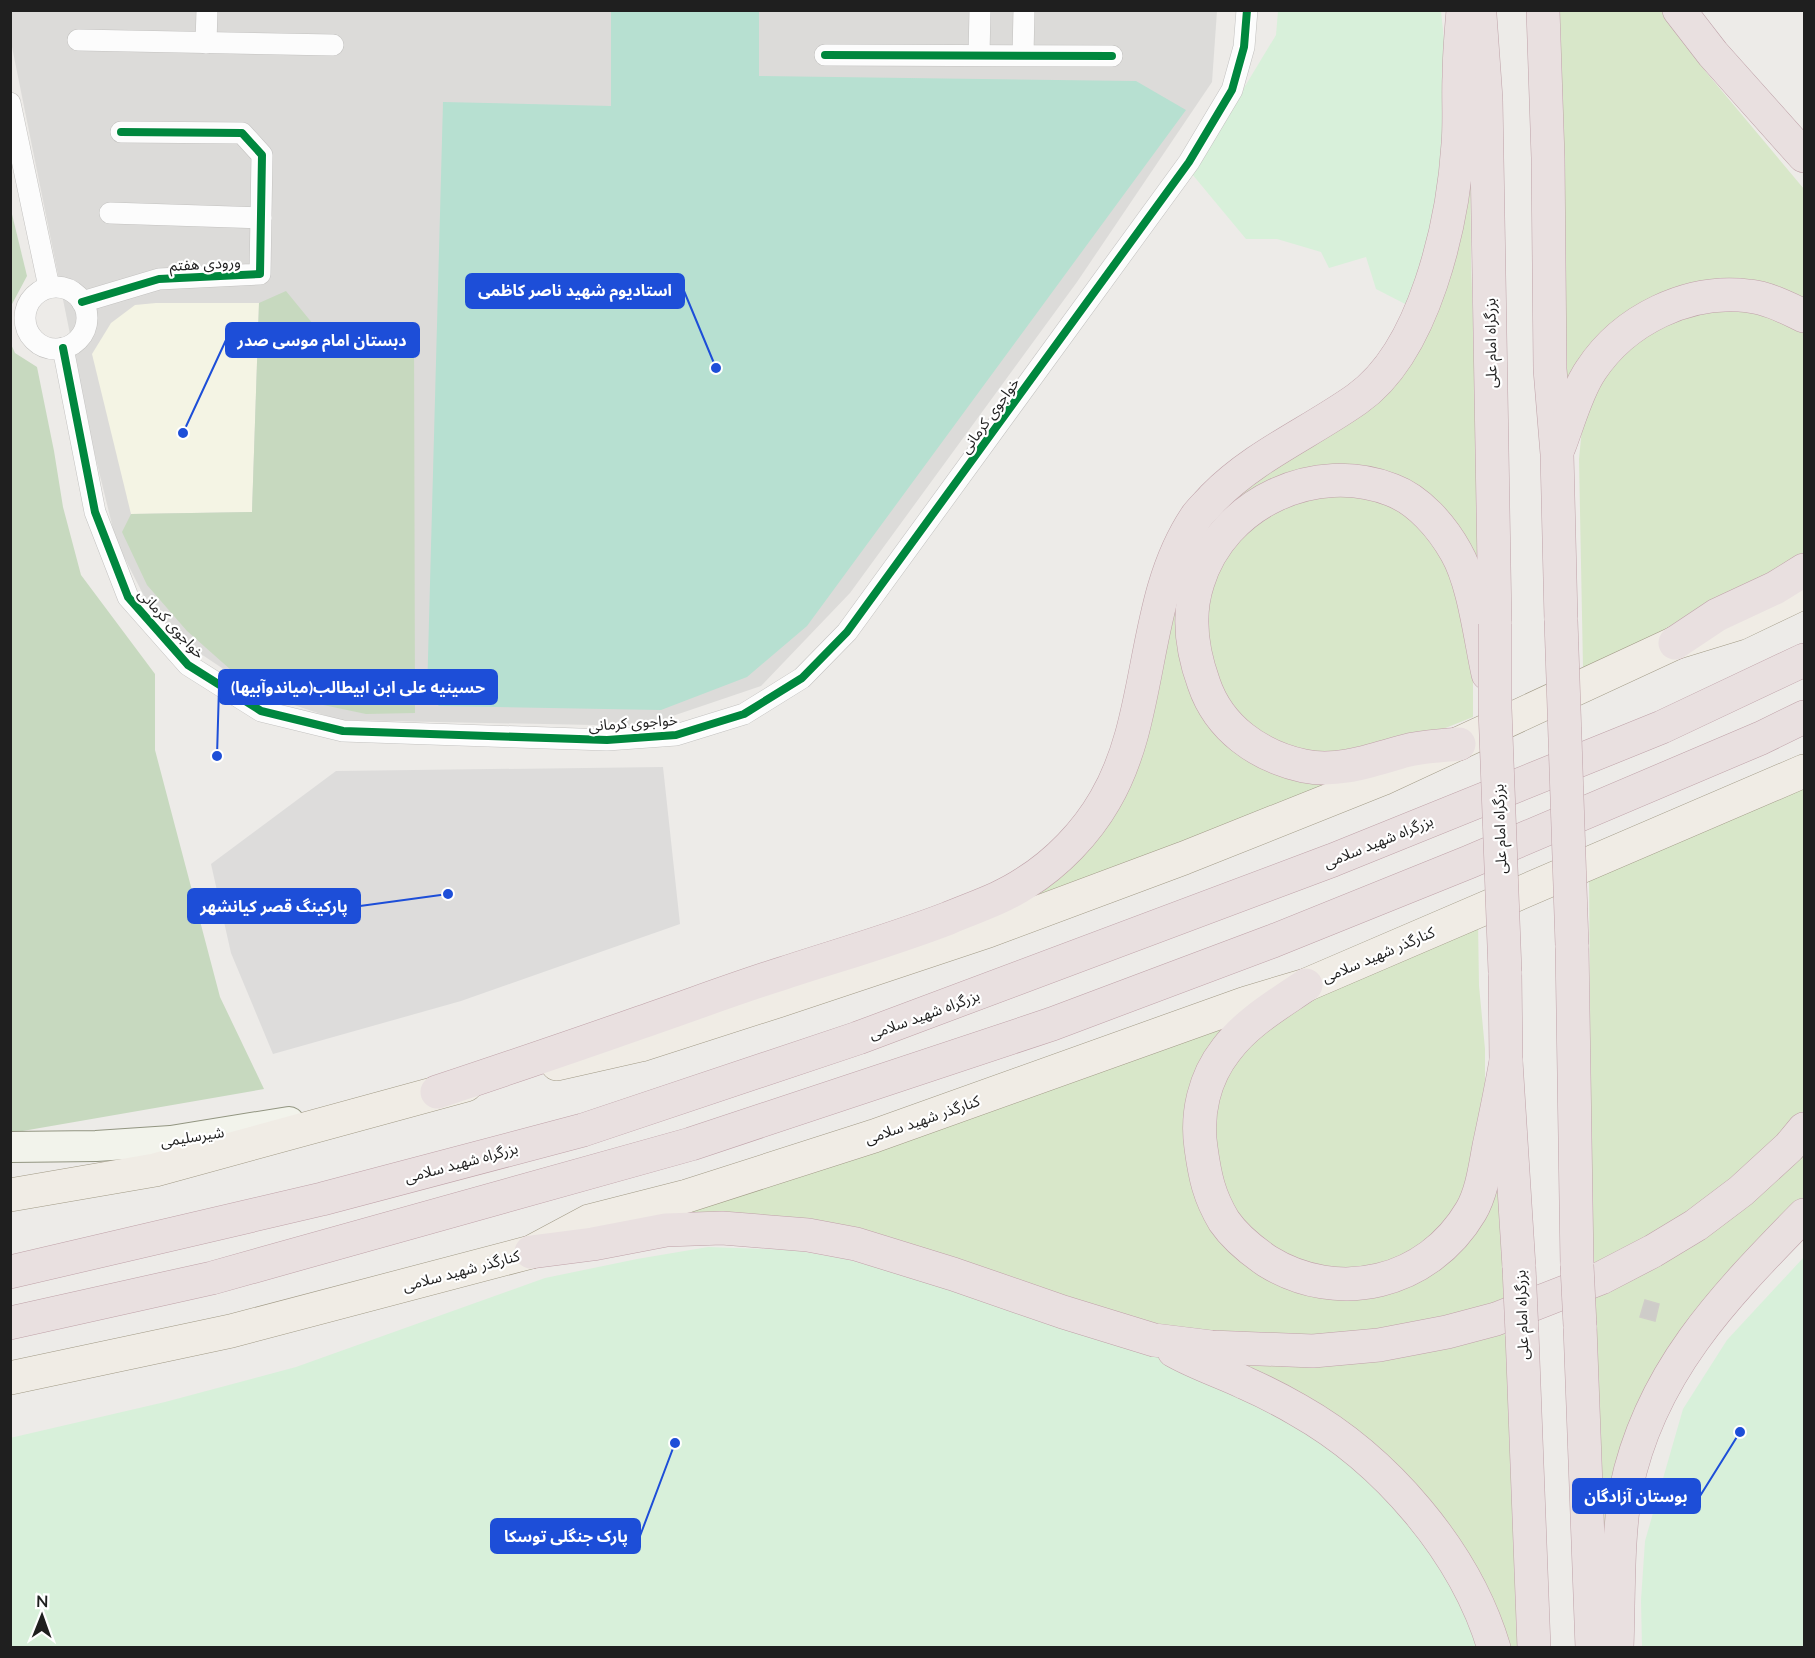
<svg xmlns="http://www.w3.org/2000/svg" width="1815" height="1658" font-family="Lato,'Noto Sans Arabic',sans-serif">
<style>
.residential{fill:#dcdbd9}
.education{fill:#f4f4e4}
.grass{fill:#d8e7c9}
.forest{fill:#c7d9bf}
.park{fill:#d8f0da}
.pitch{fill:#b7e0d1}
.parking{fill:#dddcdb}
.building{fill:#ceccc9;stroke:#d0cdc9;stroke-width:1.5}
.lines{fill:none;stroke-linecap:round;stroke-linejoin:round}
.street-casing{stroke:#c3c2c0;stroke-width:22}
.secondary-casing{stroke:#929581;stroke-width:32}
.primary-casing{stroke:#a19a86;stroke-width:34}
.highway-casing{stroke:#bfa1a8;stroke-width:34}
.street{stroke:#fcfcfc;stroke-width:21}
.secondary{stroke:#f2f3eb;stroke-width:30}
.primary{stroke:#f0ece5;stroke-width:33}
.highway{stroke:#e9e0e0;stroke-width:33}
.highway-bridge-casing{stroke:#bfa1a8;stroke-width:34;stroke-linecap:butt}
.highway-bridge{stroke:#e9e0e0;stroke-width:33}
.cycleway-casing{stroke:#fff;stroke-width:11}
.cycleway{stroke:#00873e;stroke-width:8}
.labels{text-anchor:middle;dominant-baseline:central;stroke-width:4.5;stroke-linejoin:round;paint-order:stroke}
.street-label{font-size:15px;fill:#1f1f1f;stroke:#fff}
.leader{fill:none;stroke:#1d4ed8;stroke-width:2}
.callout-dot{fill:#1d4ed8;stroke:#fff;stroke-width:2}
.callout{fill:#1d4ed8;stroke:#1d4ed8;stroke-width:2}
.callout-label{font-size:16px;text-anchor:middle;font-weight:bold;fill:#fff}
</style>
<rect width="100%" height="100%" fill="#edebe8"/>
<polygon class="residential" points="10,11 1217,11 1212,82 1077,282 850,593 761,686 643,726 339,720 261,694 177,638 147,602 116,541 92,443 11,42"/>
<polygon class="education" points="156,303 259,303 252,512 131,514 92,354 111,323 135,305"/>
<g class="grass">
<polygon points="1560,11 1662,11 1706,72 1804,189 1804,308 1705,285 1566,402"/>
<polygon points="1470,102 1471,260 1481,581 1405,488 1269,489 1186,608 1244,749 1407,757 1017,904 1064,868 1165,631 1193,546 1230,501 1386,389"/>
<polygon points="1722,301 1804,325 1804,565 1583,668 1579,459 1583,418 1622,345"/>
<polygon points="1369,490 1444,544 1473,670 1473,717 1443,729 1300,759 1224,710 1215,694 1204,587 1264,507"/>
<polygon points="1804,779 1804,1112 1757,1163 1729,1188 1592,1270 1589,873"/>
<polygon points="1478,921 1479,986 1485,1049 1485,1087 1472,1189 1412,1263 1361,1279 1268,1256 1216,1190 1211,1094 1276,1013"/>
<polygon points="1252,1013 1192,1133 1263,1270 1429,1270 1496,1123 1505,1306 1353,1337 1183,1333 703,1218 672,1208"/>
<polygon points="1804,1144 1804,1201 1661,1371 1608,1648 1592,1292"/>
<polygon points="1507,1325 1520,1647 1498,1647 1219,1358"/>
</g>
<g class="forest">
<polygon points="10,206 27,276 11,306 10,306"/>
<polygon points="286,291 313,324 414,325 415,713 366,714 290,698 231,670 187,631 147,585 122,532 131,514 252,512 259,303"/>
<polygon points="10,342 15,353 37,367 54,451 63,507 81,575 155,674 155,750 220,997 264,1089 11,1133"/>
</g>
<g class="park">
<polygon points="1278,11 1441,11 1448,77 1443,187 1411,307 1376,289 1366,257 1329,268 1321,252 1277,239 1246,239 1192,174 1276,35"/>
<polygon points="708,1247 793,1250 845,1259 1009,1303 1237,1385 1392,1489 1489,1647 11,1647 10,1438 165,1402 296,1367 545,1278 637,1259"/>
<polygon points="1804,1257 1804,1647 1642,1647 1641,1600 1645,1541 1683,1409 1727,1340"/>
</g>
<polygon class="pitch" points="759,10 759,76 1136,81 1186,110 807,626 747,677 661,710 439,706 427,695 443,102 611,106 611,11"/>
<polygon class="parking" points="663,767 680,924 461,1001 273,1054 231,953 211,864 336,771"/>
<polygon class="building" points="1645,1300 1659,1304 1655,1321 1640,1317"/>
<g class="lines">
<g class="street-casing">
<g id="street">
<polyline points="78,40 333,45"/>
<polyline points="206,43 207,10"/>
<polyline points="825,55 1112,56"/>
<polyline points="979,55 980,10"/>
<polyline points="1023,55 1024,10"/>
<polyline points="10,103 49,287"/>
<polyline points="110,213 261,218"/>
<circle cx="56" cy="318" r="31"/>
<polyline points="82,302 159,279 260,274 262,155 242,133 121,132"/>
<polyline points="63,348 95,512 128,597 188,665 261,711 343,731 607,740 676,735 744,714 802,678 847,632 1189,162 1232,90 1244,47 1247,10"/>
</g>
</g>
<g class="secondary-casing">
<polyline id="secondary" points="10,1147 96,1146 171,1141 289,1122"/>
</g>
<g class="primary-casing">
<g id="primary">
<polyline points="557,1064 641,1045 778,1001 988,931 1184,858 1382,779 1675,643 1737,624 1804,592"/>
<polyline points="10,1195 155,1170 466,1085"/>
<polyline points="10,1378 231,1331 531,1252 589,1221 687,1196 874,1136 1246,1003 1306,985 1804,771"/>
</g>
</g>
<g class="highway-casing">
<g id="highway">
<polyline points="1543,10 1548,158 1550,369 1557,454 1561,620"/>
<polyline points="1679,10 1713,54 1804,156"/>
<polyline points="1480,15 1486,99 1495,624"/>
<path d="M 1559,447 C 1568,424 1577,390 1591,370 C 1624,320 1688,288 1749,296 C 1768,298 1787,308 1804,316"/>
<polyline points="1675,643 1717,615 1775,588 1804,570"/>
<path d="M 1459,744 C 1442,746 1422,746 1405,751 C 1372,760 1339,773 1304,766 C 1258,756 1219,728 1204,684 C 1192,651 1187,615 1198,582 C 1223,502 1316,460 1392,490 C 1419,500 1442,527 1456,552 C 1474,583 1480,638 1488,674"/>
<polyline points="1572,945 1577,1265"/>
<polyline points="1505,972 1506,1061 1519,1267"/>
<path d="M 1306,985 C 1277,1005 1247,1022 1226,1050 C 1204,1078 1196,1114 1201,1148 C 1205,1177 1209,1196 1224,1221 C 1235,1237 1251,1250 1267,1261 C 1338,1305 1428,1284 1471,1211 C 1482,1192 1485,1167 1489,1146 C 1495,1118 1501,1089 1506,1061"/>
<path d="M 437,1092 C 506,1069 574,1046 642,1022 C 689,1006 736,988 784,973 C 839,955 895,939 949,918 C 975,907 1001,899 1025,883 C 1057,863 1086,833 1105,800 C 1155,715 1140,600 1196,517 C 1201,510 1208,504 1213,498 C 1254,456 1309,433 1357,399 C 1425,351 1453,223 1458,144 C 1460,121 1458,99 1459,77 C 1459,55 1461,33 1463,10"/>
<polyline points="531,1252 593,1244 666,1230 722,1228 808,1235 856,1244 953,1274 1063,1312 1154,1340 1211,1347 1313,1351 1379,1345 1447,1332 1496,1319 1601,1278 1653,1251 1696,1225 1741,1191 1789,1147 1804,1129"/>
<polyline points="10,1272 322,1199 583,1130 858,1038 1333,860 1662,727 1804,660"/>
<polyline points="10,1323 212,1278 691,1144 1052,1024 1273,941 1469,862 1761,738 1804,717"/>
<polyline points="1580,1326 1592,1648"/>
<polyline points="1522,1333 1534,1648"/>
<path d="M 1174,1351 C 1197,1364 1222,1372 1245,1383 C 1263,1391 1281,1400 1298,1410 C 1385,1459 1465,1551 1494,1648"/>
<path d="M 1617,1648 C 1619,1597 1617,1538 1626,1489 C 1650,1372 1725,1296 1804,1215"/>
</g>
</g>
<use href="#street" class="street"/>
<use href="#secondary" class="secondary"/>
<use href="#primary" class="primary"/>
<use href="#highway" class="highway"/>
<g class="highway-bridge-casing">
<g id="highway-bridge">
<polyline points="1561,620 1572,945"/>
<polyline points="1495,624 1495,708 1505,972"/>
<polyline points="1577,1265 1580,1326"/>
<polyline points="1519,1267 1522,1333"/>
</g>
</g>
<use href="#highway-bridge" class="highway-bridge"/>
<g class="cycleway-casing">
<g id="cycleway">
<polyline points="825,55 1112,56"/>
<polyline points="82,302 159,279 260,274 262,155 242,133 121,132"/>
<polyline points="63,348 95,512 128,597 188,665 261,711 343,731 607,740 676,735 744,714 802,678 847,632 1189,162 1232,90 1244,47 1247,10"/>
</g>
</g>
<use href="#cycleway" class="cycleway"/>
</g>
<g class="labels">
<g class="street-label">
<text transform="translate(205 263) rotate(-3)">ورودی هفتم</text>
<text transform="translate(1490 343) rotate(-91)">بزرگراه امام علی</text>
<text transform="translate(989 415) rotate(-54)">خواجوی کرمانی</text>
<text transform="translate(172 623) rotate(47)">خواجوی کرمانی</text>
<text transform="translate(633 722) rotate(-4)">خواجوی کرمانی</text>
<text transform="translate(1499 829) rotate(-92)">بزرگراه امام علی</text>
<text transform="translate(1378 841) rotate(-22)">بزرگراه شهید سلامی</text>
<text transform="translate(1378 954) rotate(-23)">کنارگذر شهید سلامی</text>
<text transform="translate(924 1014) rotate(-20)">بزرگراه شهید سلامی</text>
<text transform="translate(922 1119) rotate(-19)">کنارگذر شهید سلامی</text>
<text transform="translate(192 1136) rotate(-9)">شیرسلیمی</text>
<text transform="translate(461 1162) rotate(-15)">بزرگراه شهید سلامی</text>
<text transform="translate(461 1270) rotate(-15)">کنارگذر شهید سلامی</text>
<text transform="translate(1521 1315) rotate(-92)">بزرگراه امام علی</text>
</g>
</g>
<path class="leader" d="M716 368L684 291M183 433L226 340M217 756L219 687M448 894L360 906M1740 1432L1700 1496M675 1443L640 1536"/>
<g class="callout-dot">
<circle cx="716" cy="368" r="6"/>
<circle cx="183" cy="433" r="6"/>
<circle cx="217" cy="756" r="6"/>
<circle cx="448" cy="894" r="6"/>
<circle cx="1740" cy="1432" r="6"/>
<circle cx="675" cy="1443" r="6"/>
</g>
<g class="callout">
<rect x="466" y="274" width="218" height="34" rx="6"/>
<rect x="226" y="323" width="193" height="34" rx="6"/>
<rect x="219" y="670" width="278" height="34" rx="6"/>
<rect x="188" y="889" width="172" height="34" rx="6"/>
<rect x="1573" y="1479" width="127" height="34" rx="6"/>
<rect x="491" y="1519" width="149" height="34" rx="6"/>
</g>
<g class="callout-label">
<text x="575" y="296">استادیوم شهید ناصر کاظمی</text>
<text x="322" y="346">دبستان امام موسی صدر</text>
<text x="358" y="693">حسینیه علی ابن ابیطالب(میاندوآبیها)</text>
<text x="274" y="912">پارکینگ قصر کیانشهر</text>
<text x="1636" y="1502">بوستان آزادگان</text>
<text x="566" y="1542">پارک جنگلی توسکا</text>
</g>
<rect width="1815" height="1658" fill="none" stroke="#1f1f1f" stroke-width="24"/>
<g transform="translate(42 1616) rotate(1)" stroke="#ffffff" stroke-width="4.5" paint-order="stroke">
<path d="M0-4.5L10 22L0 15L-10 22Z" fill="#1f1f1f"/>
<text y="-9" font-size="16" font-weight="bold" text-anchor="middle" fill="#1f1f1f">N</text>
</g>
</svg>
